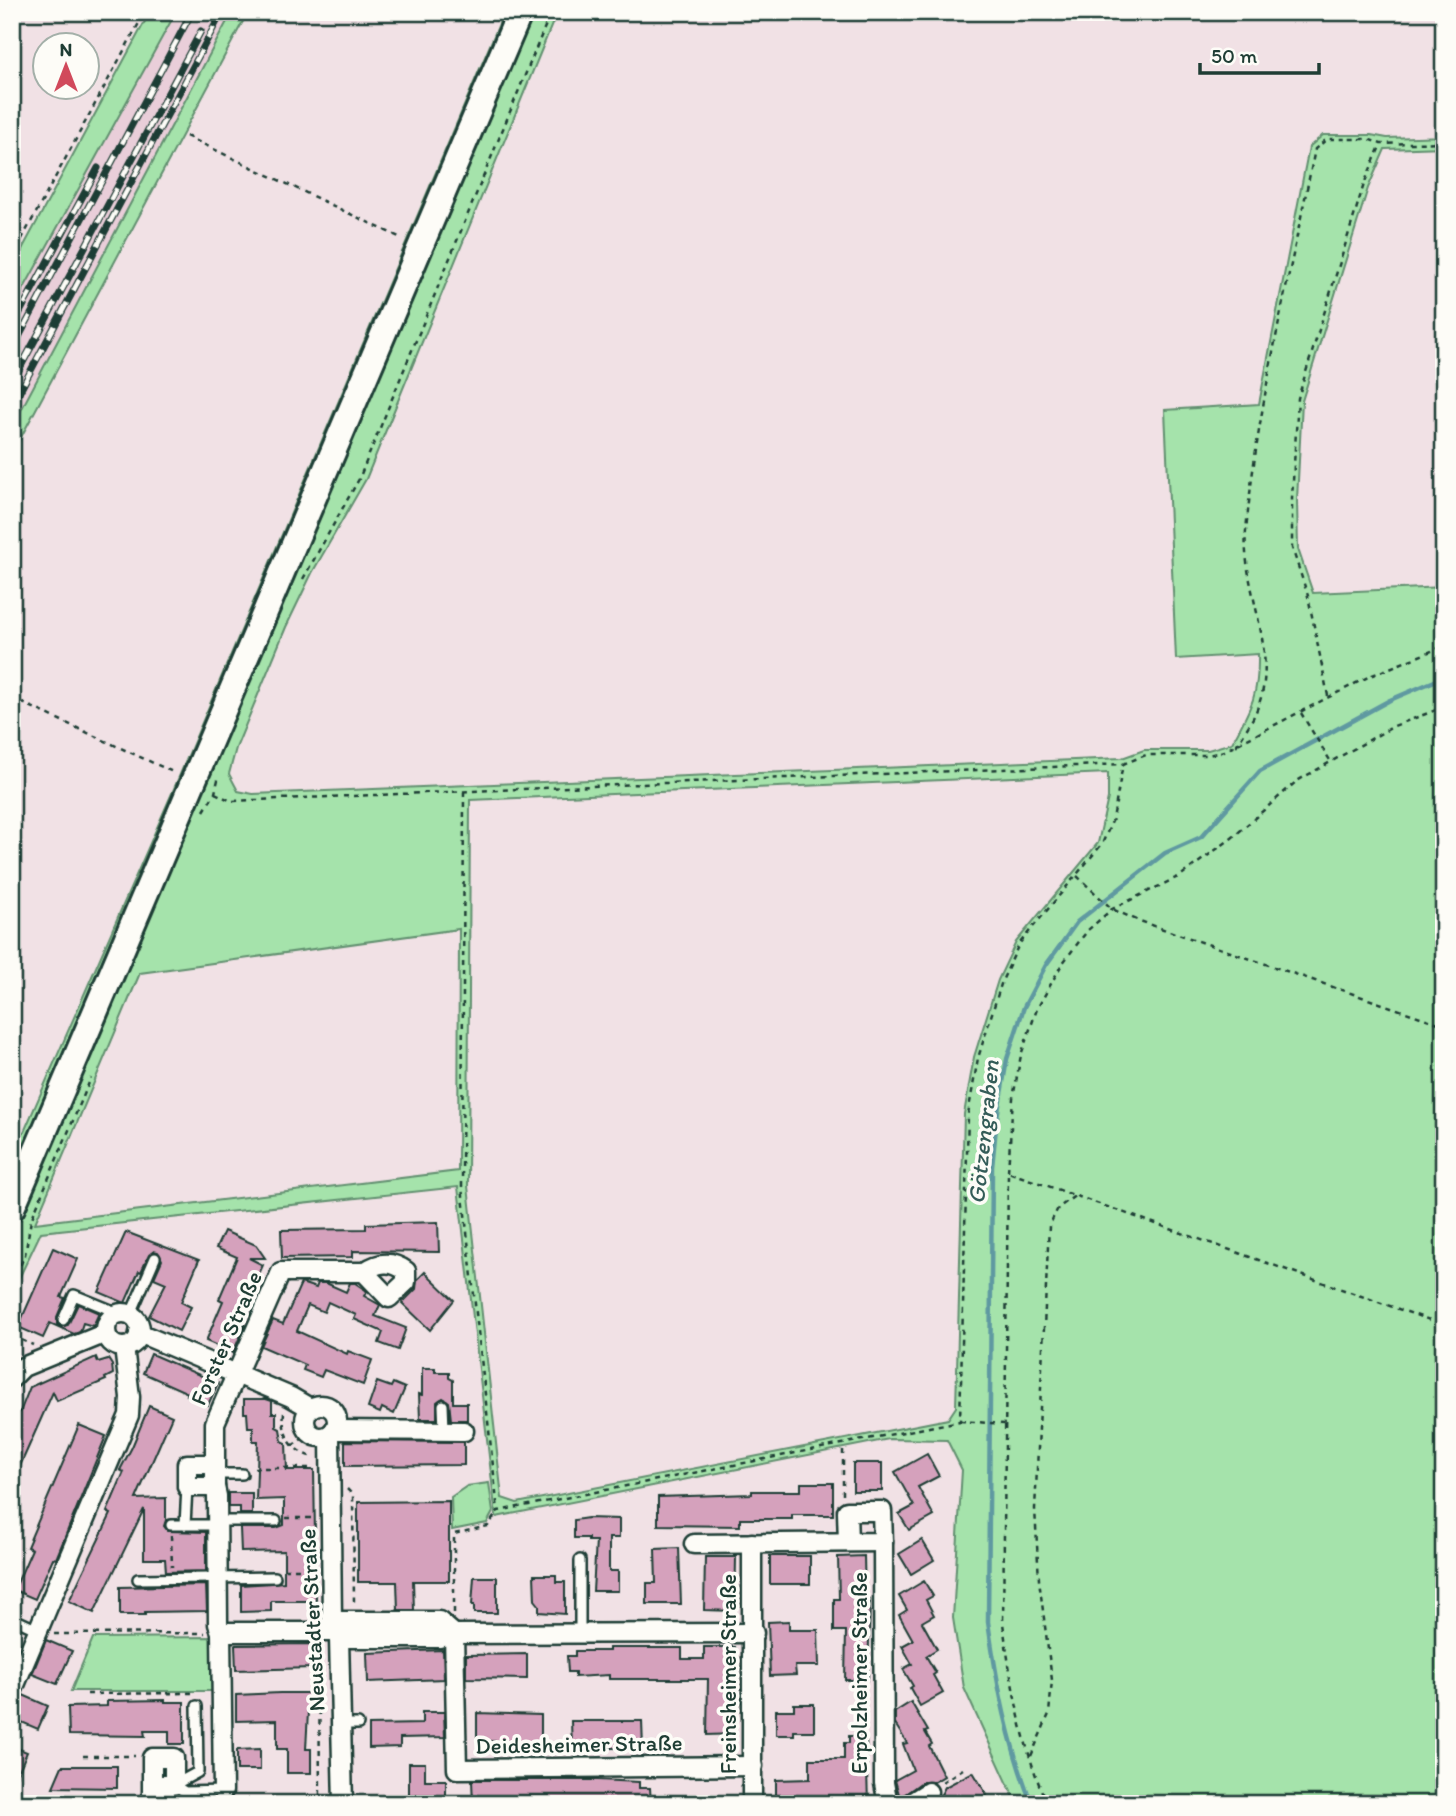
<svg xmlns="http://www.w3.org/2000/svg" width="1456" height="1816" font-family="Itim,sans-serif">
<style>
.built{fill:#e9ced9}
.green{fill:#a5e3ab;stroke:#629070;stroke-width:2;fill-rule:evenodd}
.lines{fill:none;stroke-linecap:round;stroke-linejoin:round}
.stream{stroke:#5f99a1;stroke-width:4.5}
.building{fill:#d5a1bc;stroke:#1f3d34;stroke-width:2}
.lane-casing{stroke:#1f3d34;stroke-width:14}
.street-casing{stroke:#1f3d34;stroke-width:23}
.secondary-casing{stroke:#1f3d34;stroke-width:30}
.path{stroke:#1f3d34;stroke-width:2.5;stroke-dasharray:5 5;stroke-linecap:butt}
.lane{stroke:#fdfcf7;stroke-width:9}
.street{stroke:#fdfcf7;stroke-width:18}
.secondary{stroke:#fdfcf7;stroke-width:24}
.rail-casing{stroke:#1f3d34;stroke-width:7}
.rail{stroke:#fdfcf7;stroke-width:4.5;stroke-dasharray:13;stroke-linecap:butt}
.labels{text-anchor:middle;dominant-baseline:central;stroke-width:7;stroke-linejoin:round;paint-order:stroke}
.street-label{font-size:23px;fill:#1f3d34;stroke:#fdfcf7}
.water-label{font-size:24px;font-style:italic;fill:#345c58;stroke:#fdfcf7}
</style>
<rect width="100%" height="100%" fill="#f1e1e5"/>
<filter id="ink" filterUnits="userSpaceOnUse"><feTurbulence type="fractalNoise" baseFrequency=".0143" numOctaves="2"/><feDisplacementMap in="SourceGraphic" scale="14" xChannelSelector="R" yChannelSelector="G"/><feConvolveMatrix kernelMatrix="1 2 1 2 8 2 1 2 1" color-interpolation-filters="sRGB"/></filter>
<g filter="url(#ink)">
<polygon class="built" points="176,12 232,12 12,427 12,310"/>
<g class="green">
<polygon points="150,12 176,12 12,310 12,268"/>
<polygon points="232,12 248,12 12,454 12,427"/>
<path d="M 504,12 L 557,12 L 366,479 L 312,573 L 286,627 L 236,748 L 229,774 L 238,791 L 253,794 L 1122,758 L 1144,750 L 1208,750 L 1232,743 C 1251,708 1259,695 1258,654 L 1176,659 L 1165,410 L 1259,404 L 1309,147 L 1323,135 L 1371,135 L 1387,138 L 1444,136 L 1444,147 L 1385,149 L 1368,188 L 1302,401 L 1297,500 L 1298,549 L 1313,593 L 1444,587 L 1444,1804 L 1017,1804 L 964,1688 L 953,1618 L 962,1470 L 947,1440 L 889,1439 L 496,1517 L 458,1187 L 41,1232 L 12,1293 L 12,1133 L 24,1132 L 176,784 ZM 1108,773 L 1108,798 L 1098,843 L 1016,942 L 998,980 L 974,1057 L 964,1114 L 956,1407 L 948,1419 L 517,1503 L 502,1498 L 468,1186 L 470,800 ZM 459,929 L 458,1171 L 35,1223 L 140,973 Z"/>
<polygon points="489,1483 493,1512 487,1523 452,1530 451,1497 467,1486"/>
<polygon points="216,1637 215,1691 71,1691 93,1638"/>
</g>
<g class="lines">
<path class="stream" d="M 1032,1804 C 1008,1745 997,1684 988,1622 L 992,1167 L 997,1117 L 1007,1059 L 1024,1007 L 1046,965 L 1077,922 L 1165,853 L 1201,837 L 1260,771 L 1390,700 L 1444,677"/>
</g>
<g class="building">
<polygon points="438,1222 439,1252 353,1251 353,1257 282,1258 281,1230 366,1229 366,1224"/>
<polygon points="224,1231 256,1245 265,1258 249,1258 263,1265 238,1322 245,1325 233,1353 206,1341 223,1301 219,1299 237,1257 216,1248"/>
<polygon points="126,1232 199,1260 181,1302 191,1307 179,1331 149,1316 166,1283 154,1278 162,1260 158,1252 154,1251 149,1255 141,1272 139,1271 125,1303 99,1292"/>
<polygon points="53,1248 78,1259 61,1297 65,1298 57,1317 57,1324 61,1327 68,1325 78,1304 99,1313 93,1326 83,1323 80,1332 74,1334 50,1323 43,1338 18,1327"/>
<polygon points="425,1272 454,1300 430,1330 402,1303 416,1289 417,1280"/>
<polygon points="301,1283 316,1288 318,1283 326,1283 346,1292 350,1283 355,1283 367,1291 364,1296 380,1305 375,1316 406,1328 398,1350 379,1343 383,1332 354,1319 356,1315 328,1302 324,1312 308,1305 297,1331 347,1354 348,1351 372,1360 363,1385 324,1370 321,1377 303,1370 305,1365 261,1346 273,1320 283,1324"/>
<polygon points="151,1354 218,1383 208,1405 187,1395 188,1393 143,1373"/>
<polygon points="96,1357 98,1362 108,1359 112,1365 113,1374 105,1378 106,1380 57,1401 53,1392 12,1484 12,1422 17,1411 20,1412 30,1387"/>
<polygon points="422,1368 435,1368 435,1372 449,1372 449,1378 453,1380 453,1403 467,1403 467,1420 451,1420 449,1402 443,1398 437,1402 437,1419 420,1419 419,1394 422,1395"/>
<polygon points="377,1382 391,1387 393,1383 405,1388 394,1414 382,1408 380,1413 368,1408"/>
<polygon points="244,1399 266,1399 272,1401 272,1413 276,1413 276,1427 280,1429 282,1441 286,1443 287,1470 314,1470 316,1601 271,1601 271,1611 241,1612 241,1585 284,1582 284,1551 241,1552 240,1528 276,1528 284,1525 284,1499 256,1500 258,1441 253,1441 253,1427 248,1427 247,1413 244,1413"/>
<polygon points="149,1406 172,1416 136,1499 166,1498 166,1520 164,1526 168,1531 206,1532 206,1571 166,1572 165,1559 144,1559 144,1509 94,1613 69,1601 111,1514 107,1512 124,1472 120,1470 132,1447"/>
<polygon points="79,1425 106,1436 56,1559 53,1558 35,1599 14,1590 32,1549 27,1547"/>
<polygon points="345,1441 464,1442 464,1465 345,1466"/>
<polygon points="927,1454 939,1476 918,1487 934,1516 909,1530 899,1514 914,1506 895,1472"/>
<rect x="853" y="1463" width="29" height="28"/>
<polygon points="801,1483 833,1483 833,1515 792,1515 792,1519 740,1519 740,1526 658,1525 658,1497 752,1494 752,1491 801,1491"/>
<polygon points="228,1493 252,1493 252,1514 240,1514 240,1507 228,1507"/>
<polygon points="449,1501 449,1581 413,1581 414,1610 398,1610 397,1582 358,1582 358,1502"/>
<polygon points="588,1518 619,1519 619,1538 609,1538 609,1571 618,1571 618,1591 593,1591 596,1541 588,1541 588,1538 574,1538 574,1520"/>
<polygon points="922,1540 934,1560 911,1574 899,1554"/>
<polygon points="679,1548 681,1604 647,1604 647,1583 656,1583 655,1549"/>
<rect x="770" y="1556" width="40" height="28"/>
<polygon points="864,1556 865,1599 870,1599 868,1680 845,1680 846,1631 834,1631 834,1599 839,1599 838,1557"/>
<polygon points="705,1557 736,1557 735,1611 704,1610"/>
<polygon points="534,1575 556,1575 556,1582 565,1582 565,1614 539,1612 539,1605 535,1600"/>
<polygon points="474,1577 497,1577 497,1613 474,1613 474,1605 472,1605"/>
<polygon points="924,1581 933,1596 926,1600 934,1615 922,1622 937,1649 926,1656 936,1673 933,1675 943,1693 920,1706 910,1688 913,1686 903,1669 912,1664 902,1646 913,1640 899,1615 907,1610 899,1596"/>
<polygon points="206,1585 207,1611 145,1612 145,1615 120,1615 120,1587"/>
<polygon points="789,1621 789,1630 818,1630 819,1666 795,1666 796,1675 770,1676 768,1622"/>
<polygon points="46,1640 72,1651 57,1684 32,1674"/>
<polygon points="313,1644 313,1668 236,1670 235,1645"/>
<polygon points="704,1647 735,1647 732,1712 735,1712 735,1734 707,1735 708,1679 609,1679 609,1675 575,1677 575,1672 568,1672 567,1656 575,1656 575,1651 609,1651 609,1648 682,1648 682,1659 704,1659"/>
<polygon points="443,1650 444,1679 368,1682 367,1653"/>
<polygon points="527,1654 527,1679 466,1678 466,1655"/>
<polygon points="280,1693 309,1693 306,1749 311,1749 311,1773 287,1773 287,1749 277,1749 277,1720 236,1721 236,1695"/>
<polygon points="23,1695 48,1706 38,1729 12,1718 17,1702"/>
<polygon points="165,1700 165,1702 184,1702 184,1744 169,1744 169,1731 144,1731 145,1736 69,1735 68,1707 107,1706 107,1701"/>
<polygon points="911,1702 928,1731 925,1732 932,1744 929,1746 944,1776 934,1782 922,1782 900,1798 895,1780 913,1770 903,1744 907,1743 895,1724 895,1712"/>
<polygon points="794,1704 814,1704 814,1731 794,1731 794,1735 776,1735 776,1710 794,1710"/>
<polygon points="422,1712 444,1712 445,1737 400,1738 400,1747 369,1748 369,1725 422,1724"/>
<polygon points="477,1713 541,1715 541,1742 477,1741"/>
<polygon points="571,1721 642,1721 643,1748 572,1748"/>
<polygon points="849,1736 866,1736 868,1804 776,1804 776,1780 810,1779 810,1759 844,1759 844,1743 849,1743"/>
<polygon points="12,1746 27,1752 12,1787"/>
<polygon points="260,1749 260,1770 237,1770 237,1750"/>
<polygon points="409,1763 425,1763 425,1780 446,1780 446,1803 409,1804"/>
<polygon points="62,1766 117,1766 117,1788 53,1787"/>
<polygon points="973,1772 987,1795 972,1804 936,1804 945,1787"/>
<polygon points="472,1780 598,1780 639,1782 639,1788 650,1788 651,1804 473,1804"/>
</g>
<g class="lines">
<g class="lane-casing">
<g id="lane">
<polyline points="130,1316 155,1258"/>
<polyline points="63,1320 74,1295 111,1310 114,1316"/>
<polyline points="443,1405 444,1430"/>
<polyline points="215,1474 242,1474"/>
<polyline points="217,1521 276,1521"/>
<polyline points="171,1525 217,1525"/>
<polyline points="185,1525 187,1487"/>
<polyline points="580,1560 580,1634"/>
<polyline points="138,1579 275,1577"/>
<polyline points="12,1618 38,1630"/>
<polyline points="197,1706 198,1772 174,1785 185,1792 223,1791"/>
<polyline points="341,1724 358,1724"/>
</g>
</g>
<g class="street-casing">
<g id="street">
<circle cx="123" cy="1330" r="17"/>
<polyline points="139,1333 291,1397 310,1408"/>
<polyline points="12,1378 23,1367 106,1333"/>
<circle cx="321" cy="1421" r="16"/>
<polyline points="334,1430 464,1431"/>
<polyline points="330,1434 332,1621 339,1638 343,1804"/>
<path d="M 215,1464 L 187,1464 L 187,1487 L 215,1487 L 215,1423 L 281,1272 L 364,1272 C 378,1262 391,1260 406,1271 L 406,1282 L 389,1298 L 364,1272"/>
<polyline points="215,1487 217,1496 218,1624 221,1632"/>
<polyline points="883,1542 884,1783 888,1804"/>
<polyline points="752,1543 752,1804"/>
<polyline points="694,1544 883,1542 882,1511 847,1511 848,1542"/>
<polyline points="332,1621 439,1621 454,1634"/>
<polyline points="454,1634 457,1769 753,1766"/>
<polyline points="339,1638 439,1638 454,1634 754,1633"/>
<polyline points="12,1692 129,1415 130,1397 124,1347"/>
<polyline points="152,1785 174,1785 174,1758 152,1758 152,1804"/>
<polyline points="223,1791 221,1632 336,1632"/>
<polyline points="909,1804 928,1792"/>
</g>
</g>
<g class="secondary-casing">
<polyline id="secondary" points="12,1208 520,12"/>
</g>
<g class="path">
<polyline points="186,136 401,238"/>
<polyline points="12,257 145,12"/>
<polyline points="303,579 359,479 551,12"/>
<polyline points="1328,696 1308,596 1292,548 1292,498 1298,398 1364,184 1381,144"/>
<polyline points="12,698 175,773"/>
<polyline points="1301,713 1331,762"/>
<path d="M 1236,746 C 1243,734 1252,722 1257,709 C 1281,652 1241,589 1246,531 C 1258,402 1290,275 1315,149 L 1327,139 L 1368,139 L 1381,144 L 1444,142"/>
<polyline points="464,792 462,1187 498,1511"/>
<polyline points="215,793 231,801 1123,764 1146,755 1209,755 1224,751 1370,676 1444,646"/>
<polyline points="204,811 215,793 219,775"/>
<polyline points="1077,876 1112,909 1137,920 1444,1025"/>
<polyline points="1008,1171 1013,1098 1021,1055 1037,1009 1062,964 1088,930 1112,909 1180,876 1232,838 1297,781 1394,726 1444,707"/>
<polyline points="12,1283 25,1255 31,1220 91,1078"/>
<polyline points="12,1336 33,1345"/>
<path d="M 284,1413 C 281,1434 292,1452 313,1457"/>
<polyline points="960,1421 1005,1424"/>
<polyline points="292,1446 310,1433"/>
<polyline points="254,1468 314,1468"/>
<polyline points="347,1489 353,1495 354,1605"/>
<polyline points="843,1495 843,1444"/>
<polyline points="286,1518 314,1518"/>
<polyline points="171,1535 172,1567"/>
<polyline points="284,1569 316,1569"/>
<polyline points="454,1613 454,1534 488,1526 498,1511 960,1421 968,1114 978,1058 1002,981 1019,944 1102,844 1113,819 1123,764"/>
<polyline points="54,1634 205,1633"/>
<polyline points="319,1650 320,1804"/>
<polyline points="87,1694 195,1693"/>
<polyline points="83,1756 135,1756"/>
<polyline points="1031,1756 1049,1714 1052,1680 1039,1580 1035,1509 1049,1226 1058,1208 1076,1195"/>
<polyline points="942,1782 963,1769"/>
<path d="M 1047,1804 C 1022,1746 1011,1685 1003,1623 L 1008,1172 L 1444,1325"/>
</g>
<use href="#lane" class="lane"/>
<use href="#street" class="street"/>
<use href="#secondary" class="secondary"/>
<g class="rail-casing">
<g id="rail">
<polyline points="12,327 98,168"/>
<polyline points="12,350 192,12"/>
<polyline points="12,383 201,31"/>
<polyline points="12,406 222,12"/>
</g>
</g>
<use href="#rail" class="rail"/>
</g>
</g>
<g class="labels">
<g class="street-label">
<text transform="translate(226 1338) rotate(-66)">Forster Straße</text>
<text transform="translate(312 1620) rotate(-93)">Neustadter Straße</text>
<text transform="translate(859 1673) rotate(-90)">Erpolzheimer Straße</text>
<text transform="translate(728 1674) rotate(-90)">Freinsheimer Straße</text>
<text transform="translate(579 1744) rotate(-1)">Deidesheimer Straße</text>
</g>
<g class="water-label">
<text transform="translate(983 1132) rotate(-84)">Götzengraben</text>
</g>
</g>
<rect width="1456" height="1816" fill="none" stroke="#fdfcf7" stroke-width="42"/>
<rect x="21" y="21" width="1414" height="1774" fill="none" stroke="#1f3d34" stroke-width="2.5" filter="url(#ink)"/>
<g transform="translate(66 66)"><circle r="33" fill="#fdfcf7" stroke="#a4b0a9" stroke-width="2"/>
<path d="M0-5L12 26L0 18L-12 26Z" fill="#d1495b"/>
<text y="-10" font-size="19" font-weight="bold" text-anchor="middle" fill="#1f3d34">N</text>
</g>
<path d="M1200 63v10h119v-10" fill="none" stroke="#1f3d34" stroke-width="3.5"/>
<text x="1211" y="63" font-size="21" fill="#1f3d34" stroke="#fdfcf7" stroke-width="5" paint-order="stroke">50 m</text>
</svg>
